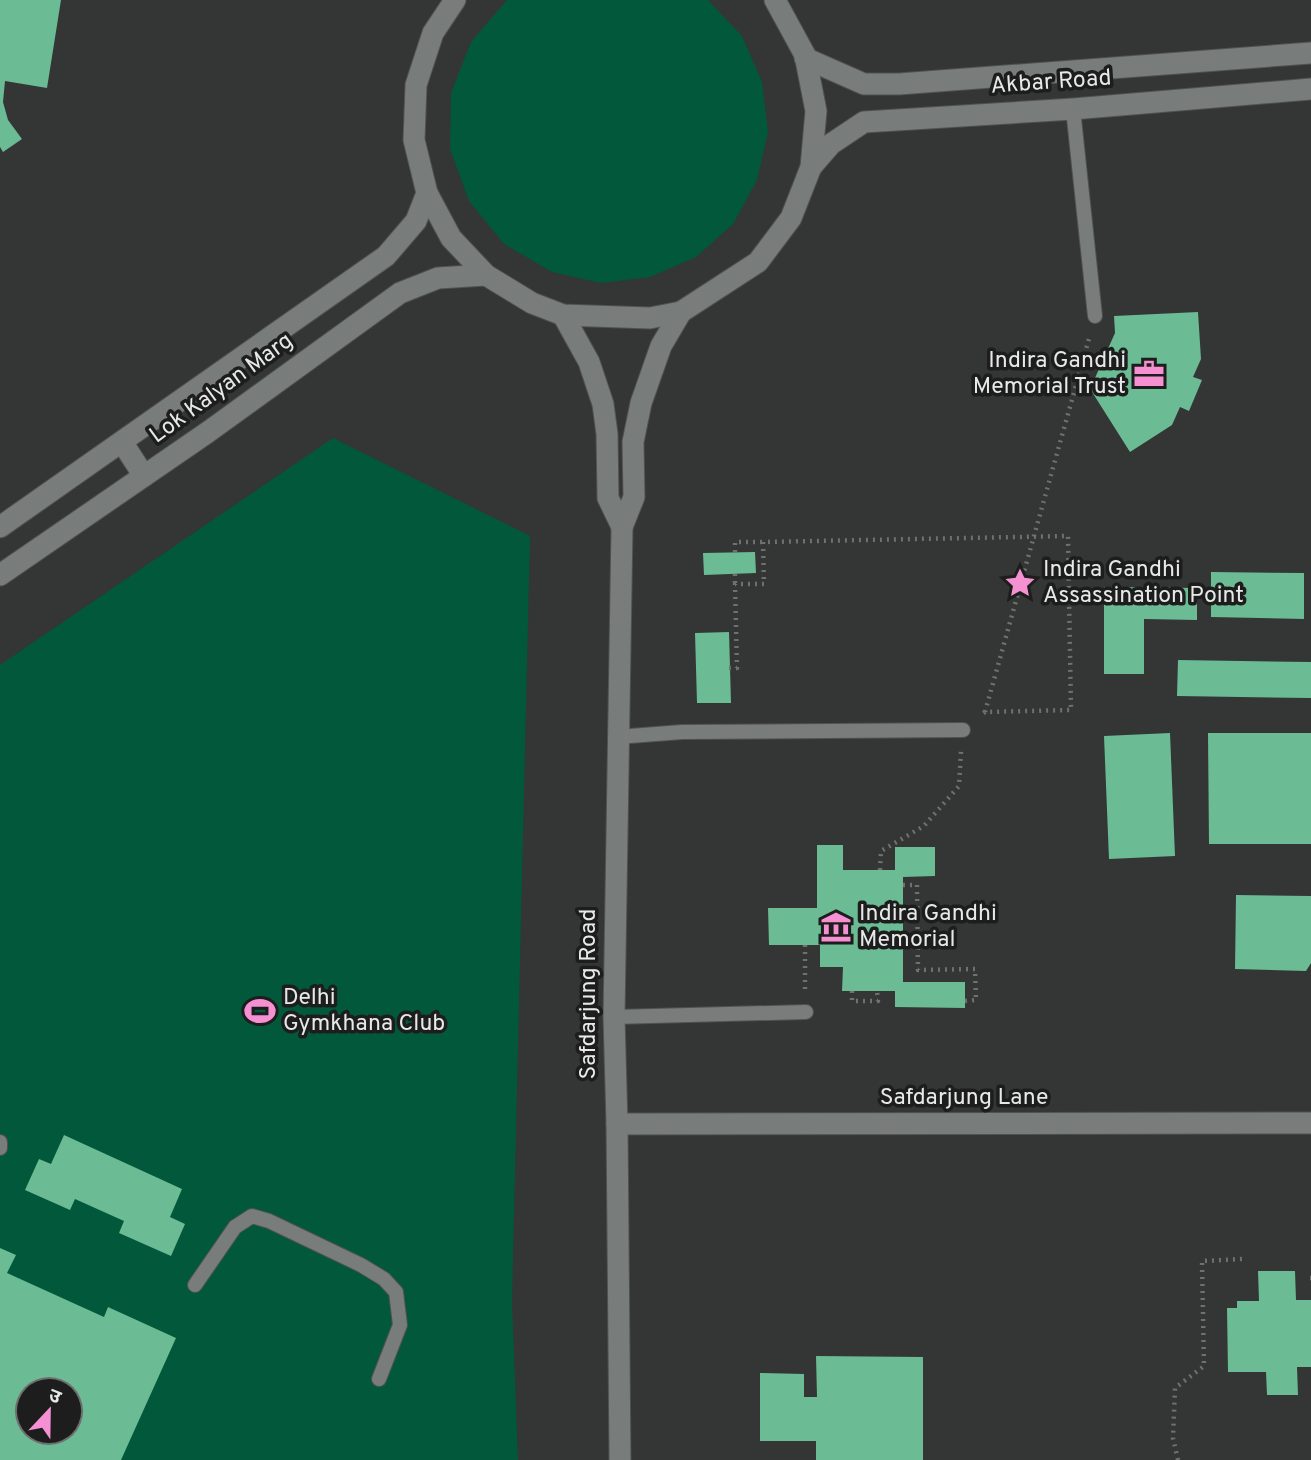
<svg xmlns="http://www.w3.org/2000/svg" width="1311" height="1460" font-family="Overpass,'Noto Sans Devanagari',sans-serif">
<style>
.green{fill:#02583a;fill-rule:evenodd}
.building{fill:#6bbb94;fill-rule:evenodd}
.lines{fill:none;stroke-linecap:round;stroke-linejoin:round}
.lane-casing{stroke:#505251;stroke-width:16}
.street-casing{stroke:#505251;stroke-width:23}
.secondary-casing{stroke:#505251;stroke-width:23}
.path{stroke:#6e716f;stroke-width:4.5;stroke-dasharray:2 5;stroke-linecap:butt}
.lane{stroke:#787c7a;stroke-width:14}
.street{stroke:#787c7a;stroke-width:21}
.secondary{stroke:#787c7a;stroke-width:21}
.labels{text-anchor:middle;dominant-baseline:central;stroke-width:7;stroke-linejoin:round;paint-order:stroke}
.street-label{font-size:23px;fill:#e7e9e8;stroke:#1c1d1c}
.poi-label{font-size:23px;fill:#e7e9e8;stroke:#1c1d1c;text-anchor:start}
</style>
<rect width="100%" height="100%" fill="#333634"/>
<g class="green">
<polygon points="507,0 708,0 742,36 762,82 768,132 757,180 733,224 696,257 650,277 601,283 552,272 504,244 469,201 450,149 451,93 471,42"/>
<path d="M 333,438 L 530,536 L 512,1301 L 518,1460 L 0,1460 L 0,665 ZM 28,1390 L 70,1390 L 70,1432 L 28,1432 Z"/>
</g>
<g class="building">
<polygon points="0,0 61,0 47,88 5,81 3,102 8,120 22,139 3,152 0,147"/>
<polygon points="1198,312 1201,359 1193,377 1202,380 1189,411 1180,407 1172,425 1130,452 1087,384 1095,378 1115,333 1114,316"/>
<polygon points="755,552 756,573 704,575 703,553"/>
<polygon points="1211,572 1304,573 1304,619 1211,617"/>
<polygon points="1104,587 1197,588 1197,620 1144,619 1144,674 1104,674"/>
<polygon points="729,632 731,703 697,703 695,633"/>
<polygon points="1178,660 1311,662 1311,698 1177,696"/>
<polygon points="1170,733 1175,856 1109,859 1104,736"/>
<polygon points="1208,733 1311,733 1311,844 1209,844"/>
<polygon points="817,845 843,845 843,870 895,870 895,847 935,847 935,876 903,877 903,982 965,982 965,1008 895,1007 895,991 842,991 843,967 820,967 820,945 769,945 768,908 817,908"/>
<polygon points="1236,895 1311,896 1311,963 1306,971 1235,969"/>
<polygon points="64,1135 182,1189 170,1217 185,1224 171,1256 119,1233 124,1221 75,1199 70,1210 25,1190 39,1159 51,1164"/>
<path d="M 0,1248 L 16,1255 L 7,1273 L 104,1317 L 108,1307 L 176,1338 L 121,1460 L 0,1460 ZM 28,1390 L 70,1390 L 70,1432 L 28,1432 Z"/>
<polygon points="1258,1271 1295,1271 1296,1300 1311,1300 1311,1367 1297,1367 1298,1395 1267,1395 1266,1372 1228,1372 1227,1308 1237,1308 1237,1301 1259,1301"/>
<polygon points="816,1356 923,1357 923,1460 816,1460 816,1441 760,1441 760,1373 804,1374 804,1397 817,1397"/>
</g>
<g class="lines">
<g class="lane-casing">
<g id="lane">
<polyline points="1073,109 1095,316"/>
<polyline points="617,737 682,732 963,730"/>
<polyline points="614,1017 806,1012"/>
<polyline points="0,1142 0,1148"/>
<polyline points="195,1285 235,1227 252,1216 269,1221 361,1265 384,1279 396,1292 400,1325 379,1379"/>
</g>
</g>
<g class="street-casing">
<polyline id="street" points="617,1124 1311,1123"/>
</g>
<g class="secondary-casing">
<g id="secondary">
<polyline points="455,0 433,33 416,85 414,140 427,193 451,238 486,275 532,303 563,315 650,318 681,312 758,262 791,218 811,167 816,111 805,55 775,0"/>
<polyline points="805,58 864,84 899,84 1311,53"/>
<polyline points="811,167 831,144 864,122 1073,109 1311,89"/>
<polyline points="563,315 589,362 603,404 607,434 608,498 622,527"/>
<polyline points="122,442 144,476"/>
<polyline points="0,527 386,256 416,221 427,193"/>
<polyline points="0,575 208,432 400,293 438,278 486,275"/>
<polyline points="620,1460 617,1124 614,1017 622,527 634,497 633,442 641,403 661,346 681,312"/>
</g>
</g>
<g class="path">
<polyline points="735,552 735,542 763,542"/>
<polyline points="735,574 735,584"/>
<polyline points="729,668 737,668 735,584 764,584 763,542 1068,536 1071,710 985,712 980,716"/>
<polyline points="985,712 1090,335"/>
<polyline points="880,870 881,851 924,826 959,786 961,751"/>
<polyline points="903,885 917,885 918,970 975,969 976,1000 965,1001"/>
<polyline points="805,945 805,990"/>
<polyline points="852,991 852,1001 878,1001 877,991"/>
<polyline points="1310,1278 1311,1278"/>
<polyline points="1178,1460 1173,1438 1175,1388 1204,1366 1202,1261 1242,1259"/>
</g>
<use href="#lane" class="lane"/>
<use href="#street" class="street"/>
<use href="#secondary" class="secondary"/>
</g>
<defs>
<g id="office-bare" transform="scale(2.415)"><path d="M-6-3h4V-5.5h4V-3h4V5H-6ZM-1-4.5V-3h2v-1.5ZM-6 0V1H6V0Z" fill="#f591d2" stroke="#1c1d1c" stroke-width="2.5" paint-order="stroke"/></g>
<g id="sight-bare" transform="scale(2.415)"><path d="M0-6L1.8-2.2L6-1.7L2.9 1.2L3.7 5.4L0 3.3L-3.7 5.4L-2.9 1.2L-6-1.7L-1.8-2.2Z" fill="#f591d2" stroke="#1c1d1c" stroke-width="2.5" paint-order="stroke"/></g>
<g id="museum-bare" transform="scale(2.415)"><path d="M0-6L6-3V-2H-6V-3ZM-5-1h2V3h-2ZM-1-1h2V3h-2ZM3-1h2V3H3ZM-6 4H6V6H-6Z" fill="#f591d2" stroke="#1c1d1c" stroke-width="2.5" paint-order="stroke"/></g>
<g id="stadium-bare" transform="scale(2.415)"><path d="M0-5a6.5 5 0 1 0 0 10a6.5 5 0 1 0 0-10ZM-3.5-1.8h7v3.6h-7Z" fill="#f591d2" stroke="#1c1d1c" stroke-width="2.5" paint-order="stroke"/></g>
</defs>
<g fill-rule="evenodd">
<use href="#office-bare" x="1149" y="374"/>
<use href="#sight-bare" x="1020" y="583"/>
<use href="#museum-bare" x="836" y="927"/>
<use href="#stadium-bare" x="260" y="1011"/>
</g>
<g class="labels">
<g class="street-label">
<text transform="translate(1051 83) rotate(-4)">Akbar Road</text>
<text transform="translate(222 389) rotate(-36)">Lok Kalyan Marg</text>
<text transform="translate(589 994) rotate(-90)">Safdarjung Road</text>
<text x="964" y="1098">Safdarjung Lane</text>
</g>
<g class="poi-label">
<text x="1126" y="361" text-anchor="end">Indira Gandhi<tspan x="1126" dy="26">Memorial Trust</tspan></text>
<text x="1043" y="570">Indira Gandhi<tspan x="1043" dy="26">Assassination Point</tspan></text>
<text x="859" y="914">Indira Gandhi<tspan x="859" dy="26">Memorial</tspan></text>
<text x="283" y="998">Delhi<tspan x="283" dy="26">Gymkhana Club</tspan></text>
</g>
</g>
<g transform="translate(49 1411) rotate(22)"><circle r="33" fill="#1c1d1c" stroke="#6d6f6e" stroke-width="2"/>
<path d="M0-5L12 26L0 18L-12 26Z" fill="#f591d2"/>
<text y="-10" font-size="19" font-weight="bold" text-anchor="middle" fill="#e7e9e8">उ</text>
</g>
</svg>
